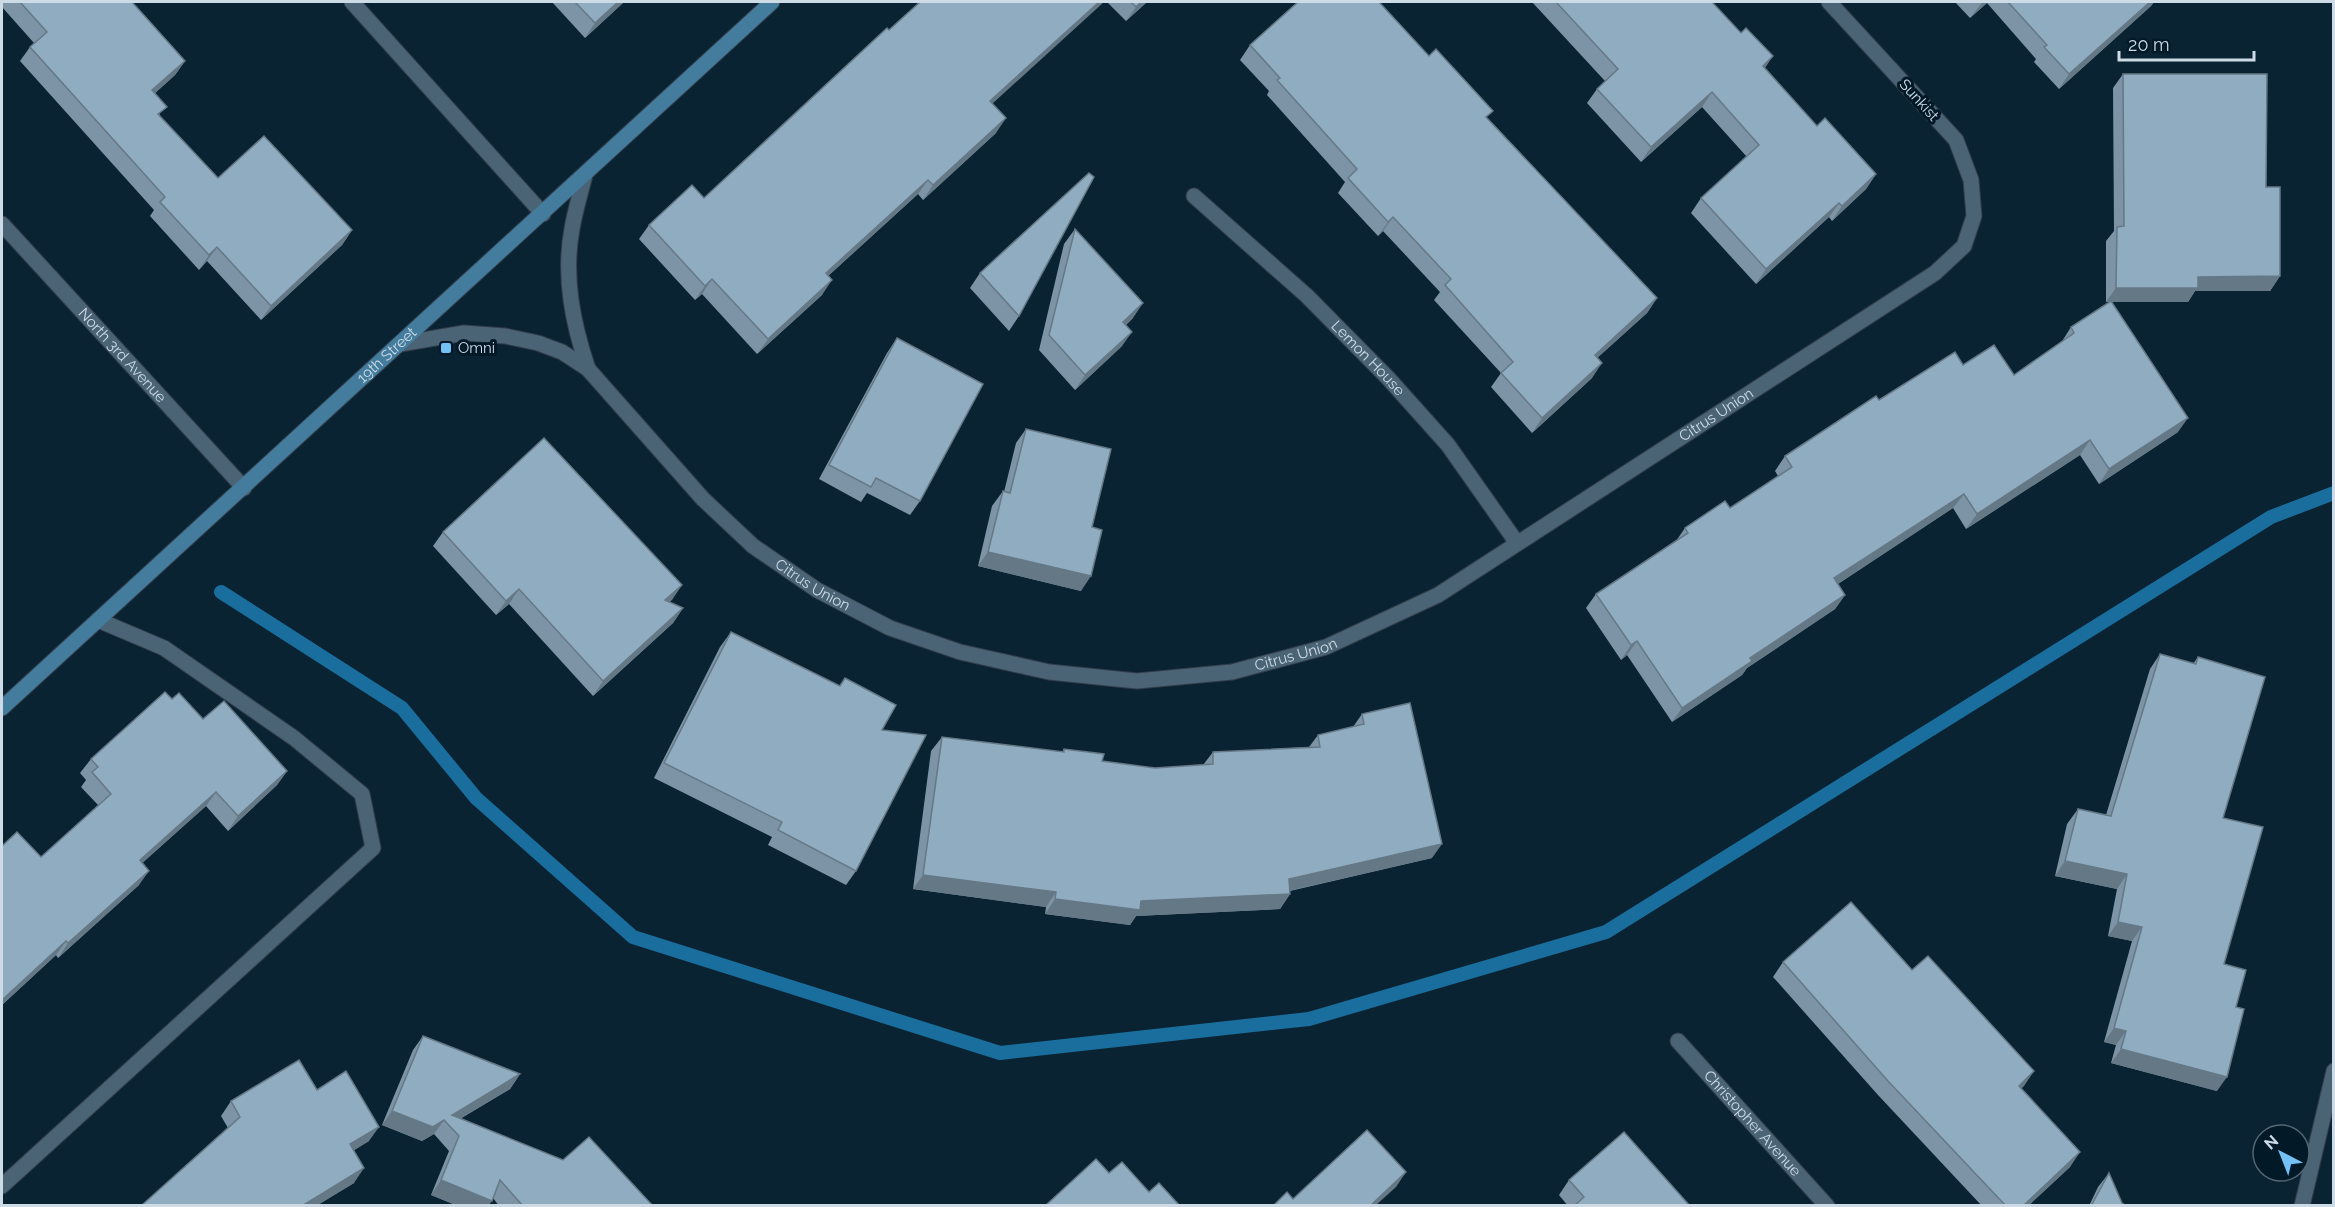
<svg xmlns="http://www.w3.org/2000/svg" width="2335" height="1207" font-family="Raleway,sans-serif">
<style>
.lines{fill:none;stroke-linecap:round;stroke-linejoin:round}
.stream{stroke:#1a6e9d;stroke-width:14}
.service-casing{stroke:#313d4b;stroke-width:17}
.minor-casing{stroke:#313d4b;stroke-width:17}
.secondary-casing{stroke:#313d4b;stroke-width:17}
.service{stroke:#4a6476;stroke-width:15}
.minor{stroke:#4a6476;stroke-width:15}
.secondary{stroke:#447c9e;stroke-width:15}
.wall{fill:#7c94a5}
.shaded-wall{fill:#657886}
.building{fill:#90acc0;stroke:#657886;stroke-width:1.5}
.poi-dot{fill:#73c1f5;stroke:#021928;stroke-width:2}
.labels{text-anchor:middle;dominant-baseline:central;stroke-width:6;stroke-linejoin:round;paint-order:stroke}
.street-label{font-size:15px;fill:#cddbe6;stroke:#021928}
.poi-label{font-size:15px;fill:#cddbe6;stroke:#021928;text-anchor:start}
</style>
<rect width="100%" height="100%" fill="#0a2332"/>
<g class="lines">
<polyline class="stream" points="221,592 402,708 476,798 633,937 1000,1053 1309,1019 1606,932 2271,517 2334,493"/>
<g class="service-casing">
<g id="service">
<polyline points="352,2 543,214"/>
<polyline points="2,1186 373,848 362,794 294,738 164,648 98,620"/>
</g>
</g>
<g class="minor-casing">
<g id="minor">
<path d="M 585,175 C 581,192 575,210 572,229 C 563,277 573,324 588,369"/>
<path id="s1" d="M 1194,196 L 1307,296 L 1388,378 L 1448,445 L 1517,543"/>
<path id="s2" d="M 2,224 L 244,488"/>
<path id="s3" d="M 400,344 L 464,333 L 505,336 L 538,343 L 562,352 L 588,369 L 703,499 L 753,546 L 817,590 L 890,628 L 960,652 L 1049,672 L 1137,681 L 1232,672 L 1326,647 L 1438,595 L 1935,273 L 1964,246 L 1974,216 L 1971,180 L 1956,140 L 1829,2"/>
<path id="s4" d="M 1678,1041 L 1827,1206"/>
<polyline points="2302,1206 2334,1071"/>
</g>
</g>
<g class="secondary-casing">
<g id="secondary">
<path id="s5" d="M 2,708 L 772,2"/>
</g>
</g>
<use href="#service" class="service"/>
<use href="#minor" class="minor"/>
<use href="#secondary" class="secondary"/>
</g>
<g class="wall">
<polygon points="2,2 132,2 185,61 175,75 155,93 160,116 218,178 352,230 342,245 261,320 207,261 199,270 150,216 154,210 20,61 30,47 34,43 2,7"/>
<polygon points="552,2 624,2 585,38"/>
<polygon points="1107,2 1147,2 1126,21"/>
<polygon points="1532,2 1712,2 1765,68 1817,126 1876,174 1866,189 1832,221 1829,217 1756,284 1691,213 1701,198 1747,157 1702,107 1641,162 1587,103 1597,89 1605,81"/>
<polygon points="1955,2 2154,2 2151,6 2059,89 2034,62 2036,59 1987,3 1970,18"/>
<polygon points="889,30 993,104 996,133 923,200 918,194 828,276 822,295 757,354 702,294 695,300 639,239 649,225 704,198"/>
<polygon points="1250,45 1429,56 1657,298 1647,313 1597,358 1592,378 1532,433 1491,387 1501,373 1434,300 1440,292 1383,231 1378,236 1338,193 1345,182 1267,95 1269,91 1240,60"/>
<polygon points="2123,74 2266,187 2280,276 2270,291 2195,291 2188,302 2112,302 2178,432 2099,484 2080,455 1966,529 1953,508 1838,584 1845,595 1835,609 1747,668 1742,675 1672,722 1627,655 1621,660 1586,608 1596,594 1676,541 1685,528 1730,508 1778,476 1775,471 1785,456 1879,400 1963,365 2014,375 2061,343 2071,327 2110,302 2106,302 2106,241 2114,231 2113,88"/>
<polygon points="1075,229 1133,318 1126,325 1122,346 1075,390 1039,350 1064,244"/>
<polygon points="980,273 1019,316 1009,331 970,288"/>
<polygon points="897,338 920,501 910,515 867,493 861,502 819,479 887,353"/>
<polygon points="1026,429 1092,527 1081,591 978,566 992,506 1003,491 1004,492 1016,443"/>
<polygon points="443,532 682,585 669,602 683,608 673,623 593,696 509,604 496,615 433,546"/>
<polygon points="731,632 839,686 845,678 882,730 856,871 846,885 768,845 772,837 654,778 720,647"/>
<polygon points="2160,654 2193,664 2198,657 2223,818 2224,964 2236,1007 2217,1091 2111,1063 2116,1045 2104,1042 2132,941 2108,936 2117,889 2055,876 2067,824 2078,809 2106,815 2150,669"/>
<polygon points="172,699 203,719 287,771 277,785 228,831 206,806 142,863 139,885 58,958 56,955 2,1005 2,846 41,857 98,805 81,787 86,780 80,773 91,759"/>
<polygon points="1362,714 1432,858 1290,891 1290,894 1280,909 1136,916 1130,925 1045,914 1046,907 913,889 931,751 942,737 1062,752 1064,749 1102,761 1155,768 1203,765 1213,752 1309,747 1318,735 1353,727"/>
<polygon points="1783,962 1912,970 2034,1071 2021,1089 2070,1167 2028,1206 1982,1206 1878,1095 1773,977"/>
<polygon points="423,1036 520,1074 510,1089 460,1119 653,1206 499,1206 493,1198 488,1206 458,1206 431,1195 449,1151 434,1134 422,1141 382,1125 413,1050"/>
<polygon points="317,1090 369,1141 354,1150 354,1183 316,1206 141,1206 228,1128 221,1116 231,1101"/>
<polygon points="2109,1173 2122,1203 2126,1206 2089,1206 2098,1187"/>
<polygon points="1569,1180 1690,1206 1568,1206 1559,1195"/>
</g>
<g class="shaded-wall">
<polygon points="618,2 624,2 585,38 595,23"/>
<polygon points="1099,2 1104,2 980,115 990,101"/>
<polygon points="1141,2 1147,2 1126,21 1136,7"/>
<polygon points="1983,2 1988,2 1970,18 1981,4"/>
<polygon points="2150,2 2154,2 2151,6 2059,89 2069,74"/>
<polygon points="1773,56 1763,71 1763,66"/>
<polygon points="185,61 175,75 142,105 152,90"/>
<polygon points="1712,92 1702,107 1641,162 1651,147"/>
<polygon points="1006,118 996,133 923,200 933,185"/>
<polygon points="1876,174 1866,189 1832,221 1842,206"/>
<polygon points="928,180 918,194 815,288 826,273"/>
<polygon points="1839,203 1829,217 1756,284 1766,269"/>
<polygon points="1393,217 1383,231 1378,236 1388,222"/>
<polygon points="352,230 342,245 261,320 271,306"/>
<polygon points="217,247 207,261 199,270 209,255"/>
<polygon points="2280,276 2270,291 2195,291 2188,302 2106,302 2116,288 2198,277"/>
<polygon points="712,279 702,294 695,300 705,286"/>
<polygon points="832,280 822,295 757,354 768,339"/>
<polygon points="1657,298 1647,313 1585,369 1595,355"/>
<polygon points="1143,303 1133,318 1113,336 1123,322"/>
<polygon points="1132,332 1122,346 1075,390 1085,375"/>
<polygon points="1602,363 1592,378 1532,433 1542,418"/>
<polygon points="2188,418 2178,432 2099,484 2109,469"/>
<polygon points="2090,440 2080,455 1966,529 1977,514"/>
<polygon points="1964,494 1953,508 1824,593 1834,578"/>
<polygon points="988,552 1091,576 1081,591 978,566"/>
<polygon points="682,585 672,600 655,614 665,600"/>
<polygon points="519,589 509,604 496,615 506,601"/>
<polygon points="1845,595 1835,609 1747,668 1742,675 1672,722 1682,708 1750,658"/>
<polygon points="683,608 673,623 593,696 603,681"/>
<polygon points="1637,641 1627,655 1621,660 1631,645"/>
<polygon points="287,771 277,785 228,831 238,816"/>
<polygon points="216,792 206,806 129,875 140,860"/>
<polygon points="1442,844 1432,858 1279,893 1289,879"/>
<polygon points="2065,861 2127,874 2117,889 2055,876"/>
<polygon points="149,871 139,885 58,958 68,943"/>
<polygon points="923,875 1056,892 1046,907 913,889"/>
<polygon points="1290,894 1280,909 1136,916 1130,925 1045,914 1055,899 1141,901"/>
<polygon points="2118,922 2142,927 2132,941 2108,936"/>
<polygon points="66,941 56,955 2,1005 2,1000"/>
<polygon points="2114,1028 2126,1031 2116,1045 2104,1042"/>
<polygon points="2121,1049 2227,1077 2217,1091 2111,1063"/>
<polygon points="2034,1071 2024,1086 2009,1101 2019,1086"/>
<polygon points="520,1074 510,1089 449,1125 452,1115"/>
<polygon points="392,1111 444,1120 434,1134 422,1141 382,1125"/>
<polygon points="379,1127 369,1141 340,1159 350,1144"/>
<polygon points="2080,1152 2070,1167 2028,1206 2023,1206"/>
<polygon points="364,1168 354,1183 316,1206 302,1206"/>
<polygon points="1406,1172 1396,1187 1375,1206 1370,1206"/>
<polygon points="441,1180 492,1201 488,1206 458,1206 431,1195"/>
</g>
<g class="building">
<polygon points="20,2 132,2 185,61 152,90 167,107 158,114 218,178 264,136 352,230 271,306 217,247 209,255 160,202 165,197 30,47 47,32"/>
<polygon points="575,2 618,2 595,23"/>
<polygon points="920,2 1099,2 990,101 1006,118 933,185 928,180 826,273 832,280 768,339 712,279 705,286 649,225 692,185 704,198 887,28 889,30"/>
<polygon points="1131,2 1141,2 1136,7"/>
<polygon points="1298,2 1379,2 1429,56 1436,49 1493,111 1486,117 1657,298 1595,355 1602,363 1542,418 1501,373 1513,362 1445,285 1451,279 1393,217 1388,222 1348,178 1357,169 1277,80 1280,78 1250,45"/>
<polygon points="1556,2 1712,2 1741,33 1746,28 1773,56 1763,66 1817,126 1825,118 1876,174 1842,206 1839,203 1766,269 1701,198 1759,145 1712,92 1651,147 1597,89 1618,69"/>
<polygon points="2008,2 2150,2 2069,74 2044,47 2047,45"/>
<polygon points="2123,74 2267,74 2266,187 2280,187 2280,276 2198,277 2198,288 2116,288 2117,227 2124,226"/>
<polygon points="1089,173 1094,177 1019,316 980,273"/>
<polygon points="1075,229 1143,303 1123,322 1132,332 1085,375 1049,335"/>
<polygon points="2111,301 2188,418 2109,469 2090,440 1977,514 1964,494 1834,578 1845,595 1750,658 1752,661 1682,708 1637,641 1631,645 1596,594 1688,533 1685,528 1725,501 1730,508 1792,467 1785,456 1876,396 1879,400 1955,352 1963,365 1994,345 2014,375 2074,333 2071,327"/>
<polygon points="897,338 983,384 920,501 876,478 871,487 829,465"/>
<polygon points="1026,429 1111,449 1092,527 1102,530 1091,576 988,552 1003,491 1010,493"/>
<polygon points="544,438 682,585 665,600 683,608 603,681 519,589 506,601 443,532"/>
<polygon points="731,632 840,686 845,678 896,705 882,730 926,735 856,871 778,830 782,822 664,763"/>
<polygon points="2160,654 2196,664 2198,657 2265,677 2223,818 2263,827 2224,964 2246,970 2236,1007 2244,1009 2227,1077 2121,1049 2126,1031 2114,1028 2142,927 2118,922 2127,874 2065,861 2078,809 2111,816"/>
<polygon points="165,692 172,699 179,693 203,719 224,701 287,771 238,816 216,792 140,860 149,871 68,943 66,941 2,1000 2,846 17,832 41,857 111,794 92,772 98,767 91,759"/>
<polygon points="1410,703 1442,844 1289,879 1290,894 1141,901 1140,910 1055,899 1056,892 923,875 942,737 1064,752 1064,749 1104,754 1102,761 1155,768 1213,764 1213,752 1320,747 1318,735 1364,724 1362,714"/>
<polygon points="1851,902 1912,970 1928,956 2034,1071 2019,1086 2080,1152 2023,1206 2006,1206 1888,1081 1783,962"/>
<polygon points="423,1036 520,1074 452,1115 563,1160 589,1137 653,1206 523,1206 500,1180 492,1201 441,1180 459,1136 444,1120 433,1127 392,1111"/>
<polygon points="299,1060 317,1090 346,1071 379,1127 350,1144 364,1168 302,1206 141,1206 240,1117 231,1101"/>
<polygon points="1367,1130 1406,1172 1370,1206 1273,1206 1287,1192 1293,1199"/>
<polygon points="1624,1132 1690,1206 1574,1206 1584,1197 1569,1180"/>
<polygon points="1096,1159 1109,1173 1122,1162 1149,1192 1159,1183 1180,1206 1045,1206"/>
<polygon points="2109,1173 2122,1203 2126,1206 2091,1206"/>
</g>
<rect class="poi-dot" x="440" y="342" width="12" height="12" rx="3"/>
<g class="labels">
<g class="street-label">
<text transform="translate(1919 100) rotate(48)">Sunkist</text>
<text stroke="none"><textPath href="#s2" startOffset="178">North 3rd Avenue</textPath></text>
<text stroke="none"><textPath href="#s5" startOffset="522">19th Street</textPath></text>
<text stroke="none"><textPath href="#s1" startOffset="238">Lemon House</textPath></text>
<text stroke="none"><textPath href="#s3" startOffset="1500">Citrus Union</textPath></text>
<text stroke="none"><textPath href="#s3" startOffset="510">Citrus Union</textPath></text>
<text stroke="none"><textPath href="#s3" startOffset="1014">Citrus Union</textPath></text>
<text stroke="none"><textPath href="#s4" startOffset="111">Christopher Avenue</textPath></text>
</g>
<g class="poi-label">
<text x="458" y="348">Omni</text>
</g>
</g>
<rect width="2335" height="1207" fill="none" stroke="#cddbe6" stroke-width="6"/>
<g transform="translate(2281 1153) rotate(318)"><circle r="28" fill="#021928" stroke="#536774" stroke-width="1.5"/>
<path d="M0-4.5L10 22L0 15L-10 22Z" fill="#73c1f5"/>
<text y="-9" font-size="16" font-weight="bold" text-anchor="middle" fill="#cddbe6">N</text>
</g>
<path d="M2119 51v9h135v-9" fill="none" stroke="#cddbe6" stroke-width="3"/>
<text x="2128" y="51" font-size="18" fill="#cddbe6" stroke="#021928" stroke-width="4.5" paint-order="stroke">20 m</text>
</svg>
